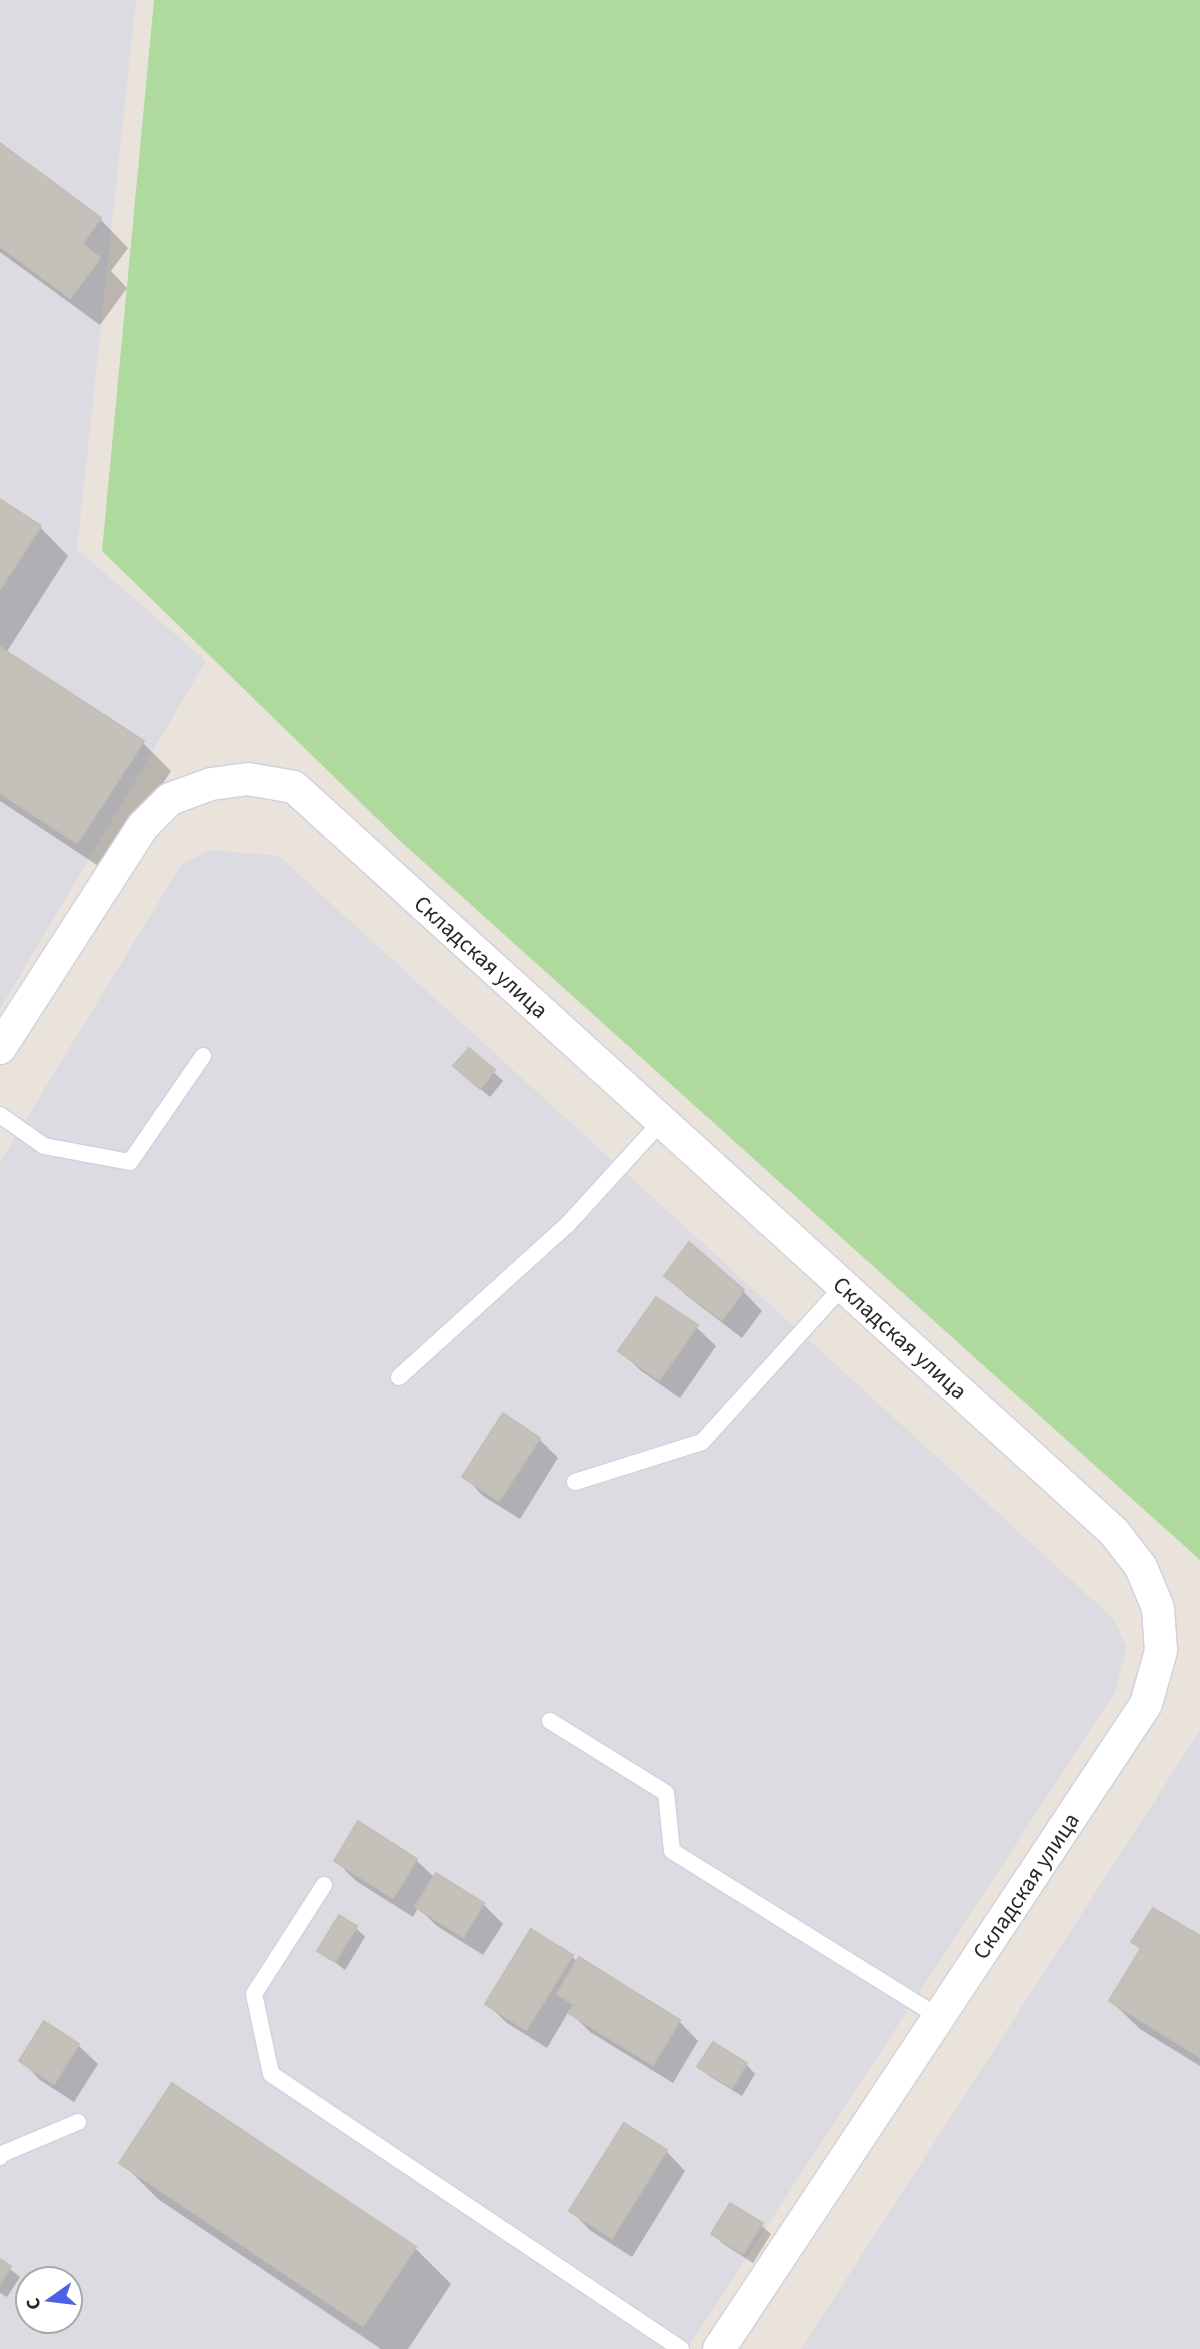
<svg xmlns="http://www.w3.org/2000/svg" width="1200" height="2349" font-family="'Source Sans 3',sans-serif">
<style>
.industrial{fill:#dddbe2;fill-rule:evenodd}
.green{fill:#afda9d}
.shadow{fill:#0003}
.building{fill:#c4c0ba;stroke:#c4bfb5;stroke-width:2}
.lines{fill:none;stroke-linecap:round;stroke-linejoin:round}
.service-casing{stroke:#d0d3df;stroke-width:19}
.minor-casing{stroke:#d0d3df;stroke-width:35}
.service{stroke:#fff;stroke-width:16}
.minor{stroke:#fff;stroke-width:32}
.labels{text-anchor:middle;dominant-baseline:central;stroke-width:5;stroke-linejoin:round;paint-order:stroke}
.street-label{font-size:23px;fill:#282828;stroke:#fff}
</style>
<rect width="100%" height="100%" fill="#e9e3db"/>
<g class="industrial">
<polygon points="0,0 136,0 77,549 206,661 0,1009"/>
<path d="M 210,850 L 279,856 L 1114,1619 L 1127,1648 L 1115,1692 L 687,2349 L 0,2349 L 0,1162 L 181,865 ZM 28,2279 L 70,2279 L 70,2321 L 28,2321 Z"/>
<polygon points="1200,1730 1200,2349 801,2349 1041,1977"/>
</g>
<polygon class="green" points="154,0 1200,0 1200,1560 398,839 102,551"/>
<g class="shadow">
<polygon points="0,145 100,219 128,248 111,271 127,288 100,325 0,252"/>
<polygon points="0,501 40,527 68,556 6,653 142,742 171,771 106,871 0,801"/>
<polygon points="470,1050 503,1081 490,1097 465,1076"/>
<polygon points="666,1276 743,1291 762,1311 742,1338 686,1295"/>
<polygon points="696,1327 716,1346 680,1398 640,1370 621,1351"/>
<polygon points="539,1439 558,1458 520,1519 483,1496 464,1476"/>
<polygon points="416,1860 435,1878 483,1904 503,1924 483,1955 437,1926 418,1908 413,1917 356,1881 336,1861"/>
<polygon points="356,1928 365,1937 345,1970 320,1951"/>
<polygon points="1200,1938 1200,2066 1140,2029 1111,2001 1142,1951 1133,1942"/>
<polygon points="572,1956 578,1963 679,2021 698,2041 673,2083 590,2032 569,2011 547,2048 507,2023 487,2004"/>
<polygon points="78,2045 98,2064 74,2102 40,2080 21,2060"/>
<polygon points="746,2064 755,2074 742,2096 709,2076 700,2067"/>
<polygon points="666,2151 685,2171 632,2257 591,2231 571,2211"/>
<polygon points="121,2162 415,2248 451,2284 408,2349 381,2349 158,2199"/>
<polygon points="761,2225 771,2234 753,2263 722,2243 713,2234"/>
<polygon points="0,2261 20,2277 7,2297 0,2293"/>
</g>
<g class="building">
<polygon points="0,143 101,218 82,244 100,258 70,298 0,246"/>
<polygon points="0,499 41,526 0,589"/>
<polygon points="0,647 144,741 77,843 0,793"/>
<polygon points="469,1048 495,1070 480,1089 453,1066"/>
<polygon points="689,1242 744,1290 722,1320 664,1276"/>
<polygon points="656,1297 698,1325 659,1380 618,1351"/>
<polygon points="503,1413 540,1438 499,1501 462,1477"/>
<polygon points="358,1821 417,1859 393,1898 334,1861"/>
<polygon points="436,1873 484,1903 463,1937 415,1907"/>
<polygon points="1153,1908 1200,1936 1200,2057 1109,2001 1141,1948 1131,1942"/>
<polygon points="339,1915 357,1926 335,1962 317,1951"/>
<polygon points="531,1929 573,1955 526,2030 485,2004"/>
<polygon points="579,1957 680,2020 653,2065 568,2013 574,2005 557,1994"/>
<polygon points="44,2021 79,2044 54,2084 19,2061"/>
<polygon points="713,2042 747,2063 732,2088 697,2067"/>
<polygon points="172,2083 416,2247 363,2326 119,2163"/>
<polygon points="624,2123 667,2150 612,2238 569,2211"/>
<polygon points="730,2203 763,2223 743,2254 711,2234"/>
<polygon points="0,2259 11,2266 0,2284"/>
</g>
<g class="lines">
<g class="service-casing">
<g id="service">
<polyline points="0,1115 44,1146 130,1162 203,1056"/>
<polyline points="399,1377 568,1224 662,1121"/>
<polyline points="575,1482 702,1442 843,1286"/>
<polyline points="550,1721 666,1793 672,1851 939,2017"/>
<polyline points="324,1885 254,1994 271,2074 681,2349"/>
<polyline points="0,2157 2,2154 78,2122"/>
</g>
</g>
<g class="minor-casing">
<polyline id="minor" points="0,1048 143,826 170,799 211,784 248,779 294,787 1114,1532 1141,1567 1158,1608 1161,1651 1146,1704 719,2349"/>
</g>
<use href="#service" class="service"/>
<use href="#minor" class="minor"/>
</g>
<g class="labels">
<g class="street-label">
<text transform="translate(481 957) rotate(42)">Складская улица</text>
<text transform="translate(900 1338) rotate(42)">Складская улица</text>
<text transform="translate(1026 1886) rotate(-56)">Складская улица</text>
</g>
</g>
<g transform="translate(49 2300) rotate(256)"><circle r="33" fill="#ffffff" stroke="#a9a9a9" stroke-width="2"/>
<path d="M0-5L12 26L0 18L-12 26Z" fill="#4b62e5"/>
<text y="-10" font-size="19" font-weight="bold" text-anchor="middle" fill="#282828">С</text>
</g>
</svg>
